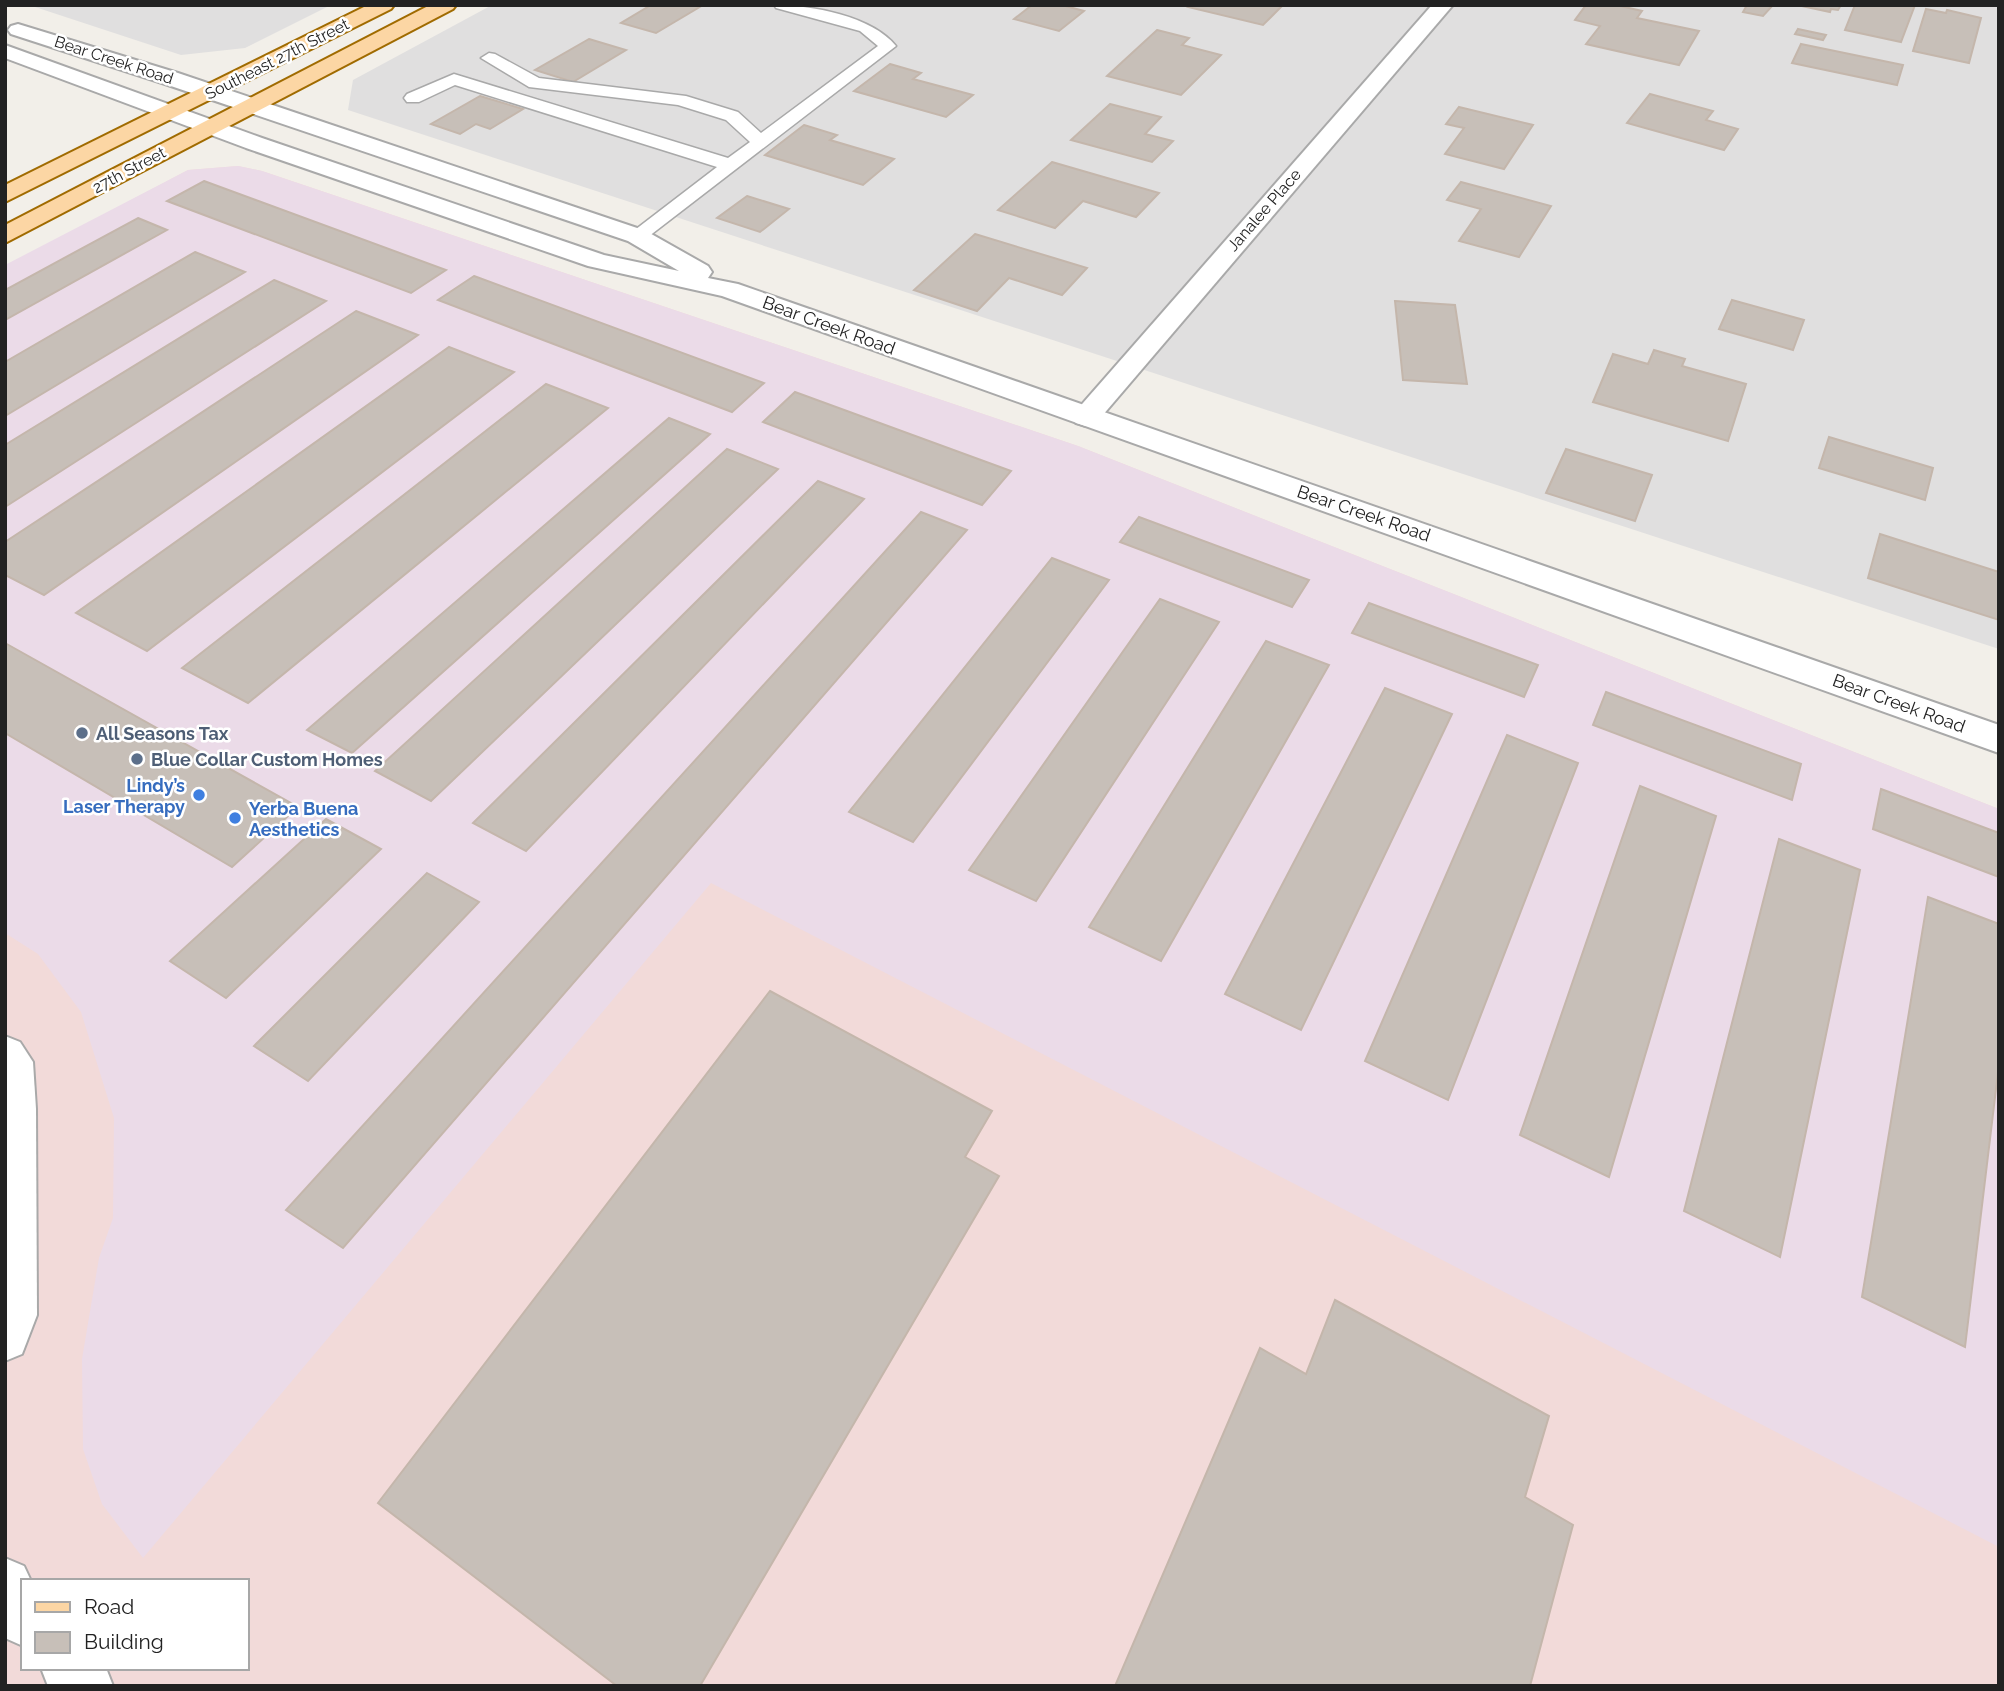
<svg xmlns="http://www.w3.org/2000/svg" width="2004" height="1691" font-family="Raleway,sans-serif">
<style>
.residential{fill:#e0dfdf}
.commercial{fill:#f2dad9;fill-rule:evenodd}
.industrial{fill:#ebdbe8}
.building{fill:#c7bfb8;stroke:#c4b6ab;stroke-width:2}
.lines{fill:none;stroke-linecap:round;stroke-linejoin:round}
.service-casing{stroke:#a9a9a9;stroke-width:3}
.minor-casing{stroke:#a9a9a9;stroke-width:4}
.tertiary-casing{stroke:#a9a9a9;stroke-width:4}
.primary-casing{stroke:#a06b00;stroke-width:4}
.service{fill:#fff;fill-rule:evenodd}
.minor{fill:#fff;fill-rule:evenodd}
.tertiary{fill:#fff;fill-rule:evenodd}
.primary{fill:#fcd6a4;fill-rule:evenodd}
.service-dot{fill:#5c6f8a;stroke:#fff;stroke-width:2.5}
.shop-dot{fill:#3f7fe0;stroke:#fff;stroke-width:2.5}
.labels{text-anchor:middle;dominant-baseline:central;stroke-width:5;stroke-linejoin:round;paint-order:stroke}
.far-street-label{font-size:16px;fill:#222;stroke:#fff}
.street-label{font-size:18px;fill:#222;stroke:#fff}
.service-label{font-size:18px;font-weight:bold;fill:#4e5e75;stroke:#fff;text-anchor:start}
.shop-label{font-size:18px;font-weight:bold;fill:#366cbe;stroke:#fff;text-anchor:end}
</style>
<rect width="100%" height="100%" fill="#f2efe9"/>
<g class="residential">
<polygon points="29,5 331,5 245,48 181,55"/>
<polygon points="492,5 1999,5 1999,649 348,110 353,80"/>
</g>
<path class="commercial" d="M 238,166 L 262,171 L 1078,446 L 1999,809 L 1999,1686 L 5,1686 L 5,267 L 188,170 ZM 23,1581 L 247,1581 L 247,1668 L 23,1668 Z"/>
<polygon class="industrial" points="238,166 262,171 1078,446 1999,809 1999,1547 711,883 143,1558 102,1504 83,1449 82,1359 99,1258 113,1218 114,1118 81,1012 38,954 5,933 5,265 188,170"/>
<g class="building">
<polygon points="651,5 703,5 656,33 621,23"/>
<polygon points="1032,5 1062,5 1084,11 1059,31 1014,19"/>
<polygon points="1190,5 1283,5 1263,25 1188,7"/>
<polygon points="1586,5 1616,5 1642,11 1637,18 1699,31 1679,65 1586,44 1600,26 1575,20"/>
<polygon points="1747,5 1773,5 1763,16 1743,12"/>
<polygon points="1797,5 1841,5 1838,10 1831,9 1830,12"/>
<polygon points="1855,5 1915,5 1901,42 1845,30"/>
<polygon points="1926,9 1946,13 1947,10 1981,18 1969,63 1913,51"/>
<polygon points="1798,29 1826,35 1823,40 1795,34"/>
<polygon points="1157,30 1189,38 1182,45 1221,55 1181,95 1107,76"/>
<polygon points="589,39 626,50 573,82 535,70"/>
<polygon points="1801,44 1903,65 1897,85 1792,63"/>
<polygon points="890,64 921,73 913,79 973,95 946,117 854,91"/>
<polygon points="1650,94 1713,111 1706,120 1738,129 1724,150 1627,123"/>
<polygon points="480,96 523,109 490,129 476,124 460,134 431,124"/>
<polygon points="1110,104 1161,117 1145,134 1173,141 1152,162 1071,140"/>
<polygon points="1459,107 1533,125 1504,169 1445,154 1464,128 1446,124"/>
<polygon points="804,125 837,135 830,140 894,159 863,185 765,155"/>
<polygon points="1052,162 1159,193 1136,217 1083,201 1055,228 998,210"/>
<polygon points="204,181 446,270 411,293 167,201"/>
<polygon points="1461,182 1551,206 1519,257 1459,241 1481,209 1447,200"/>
<polygon points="747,196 789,209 760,232 717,218"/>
<polygon points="138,218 167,230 5,320 5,290"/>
<polygon points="975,234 1087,268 1062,295 1009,278 977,311 914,290"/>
<polygon points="195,252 245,272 5,416 5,362"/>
<polygon points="474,276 764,383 732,412 438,300"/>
<polygon points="274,280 326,301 5,507 5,445"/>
<polygon points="1732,300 1804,320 1793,350 1719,329"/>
<polygon points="1395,301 1455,305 1467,384 1403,380"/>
<polygon points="356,311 418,335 44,595 5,575 5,542"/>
<polygon points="449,347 514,372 147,651 76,613"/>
<polygon points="1654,350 1685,359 1682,366 1746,384 1728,441 1593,402 1613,354 1648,364"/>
<polygon points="546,384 608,408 248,703 182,668"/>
<polygon points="795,392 1011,471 982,505 763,422"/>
<polygon points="669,418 710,434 352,753 307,730"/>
<polygon points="1829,437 1933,468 1925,500 1819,468"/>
<polygon points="727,449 778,469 431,801 375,771"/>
<polygon points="1566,449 1652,475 1635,521 1546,493"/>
<polygon points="818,481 864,499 526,851 473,823"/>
<polygon points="921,512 967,530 343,1248 286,1210"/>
<polygon points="1139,517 1309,580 1292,607 1120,542"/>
<polygon points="1880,534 1999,572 1999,620 1868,578"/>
<polygon points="1052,558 1109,580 913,842 849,812"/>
<polygon points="1160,599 1219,622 1036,901 969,870"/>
<polygon points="1369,603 1538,665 1524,697 1352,633"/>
<polygon points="1266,641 1329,665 1161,961 1089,927"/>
<polygon points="5,643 298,807 232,867 5,733"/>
<polygon points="1385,688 1452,714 1301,1030 1225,994"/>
<polygon points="1606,692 1801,764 1792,800 1593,725"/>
<polygon points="1507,735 1578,763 1448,1100 1365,1061"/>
<polygon points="1640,786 1716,816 1609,1177 1520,1135"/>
<polygon points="1881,789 1999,833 1999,877 1873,829"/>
<polygon points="326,819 381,849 226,998 170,961"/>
<polygon points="1779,839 1860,870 1780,1257 1684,1211"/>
<polygon points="427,873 479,902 308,1081 254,1046"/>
<polygon points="1928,897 1999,924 1999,1064 1965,1347 1862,1297"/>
<polygon points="770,991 992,1111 965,1157 999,1176 700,1686 617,1686 378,1503"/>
<polygon points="1335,1300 1549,1416 1525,1497 1573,1525 1530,1686 1115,1686 1260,1348 1306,1374"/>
</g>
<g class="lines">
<g class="service-casing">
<path id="service" d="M 774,5 C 811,5 872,16 896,46 L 644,240 L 630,240 L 627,236 L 717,167 L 455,85 L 419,102 L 407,102 L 404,98 L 407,94 L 454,74 L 728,158 L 750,142 L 726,120 L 678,105 L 529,87 L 481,58 L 489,53 L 495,54 L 539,78 L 686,96 L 738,112 L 761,133 L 878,46 L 860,31 L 776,8 Z"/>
</g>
<g class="minor-casing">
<g id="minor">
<polygon points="1432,5 1453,5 1096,423 1086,426 1076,423 1071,417 1076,411"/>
<polygon points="5,1036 20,1042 33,1062 36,1109 37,1315 22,1354 5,1361"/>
<polygon points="5,1558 24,1566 31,1581 23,1581 23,1646 5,1638"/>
<polygon points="41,1668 106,1668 113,1686 48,1686"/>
</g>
</g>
<g class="tertiary-casing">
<polygon id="tertiary" points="18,24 178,73 646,231 708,266 712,272 708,278 738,284 1999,725 1999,753 722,296 588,266 246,148 5,58 5,45 262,138 604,255 679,271 628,241 162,83 11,34 8,30 11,26"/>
</g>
<g class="primary-casing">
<g id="primary">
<polygon points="368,5 394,5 391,9 5,202 5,185"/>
<polygon points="430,5 456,5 453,9 5,243 5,225"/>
</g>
</g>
<use href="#service" class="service"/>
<use href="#minor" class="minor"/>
<use href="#tertiary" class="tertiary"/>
<use href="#primary" class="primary"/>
</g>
<g class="service-dot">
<circle cx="82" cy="733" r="7"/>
<circle cx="137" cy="759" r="7"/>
</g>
<g class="shop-dot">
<circle cx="199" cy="795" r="7"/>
<circle cx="235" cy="818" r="7"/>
</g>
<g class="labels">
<g class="far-street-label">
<text transform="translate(277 59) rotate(-27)">Southeast 27th Street</text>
<text transform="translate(114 60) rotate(18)">Bear Creek Road</text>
<text transform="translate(129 170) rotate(-28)">27th Street</text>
<text transform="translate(1264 210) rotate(-49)">Janalee Place</text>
</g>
<g class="street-label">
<text transform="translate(829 325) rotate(20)">Bear Creek Road</text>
<text transform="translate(1364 513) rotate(19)">Bear Creek Road</text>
<text transform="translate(1899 703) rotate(20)">Bear Creek Road</text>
</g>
<g class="service-label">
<text x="96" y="733">All Seasons Tax</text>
<text x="151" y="759">Blue Collar Custom Homes</text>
</g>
<g class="shop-label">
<text x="185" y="785">Lindy’s<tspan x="185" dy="21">Laser Therapy</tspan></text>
<text x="249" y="808" text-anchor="start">Yerba Buena<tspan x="249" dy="21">Aesthetics</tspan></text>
</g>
</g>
<rect width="2004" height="1691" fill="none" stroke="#222222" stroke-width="14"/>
<rect x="21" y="1579" width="228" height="91" fill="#ffffff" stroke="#a7a7a7" stroke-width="2"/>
<rect x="35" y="1602" width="35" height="10" fill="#fcd6a4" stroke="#a7a7a7" stroke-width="2"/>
<text x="84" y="1614" font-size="21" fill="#222222">Road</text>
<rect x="35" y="1632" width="35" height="21" fill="#c7bfb8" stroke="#a7a7a7" stroke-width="2"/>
<text x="84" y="1649" font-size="21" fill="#222222">Building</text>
</svg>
